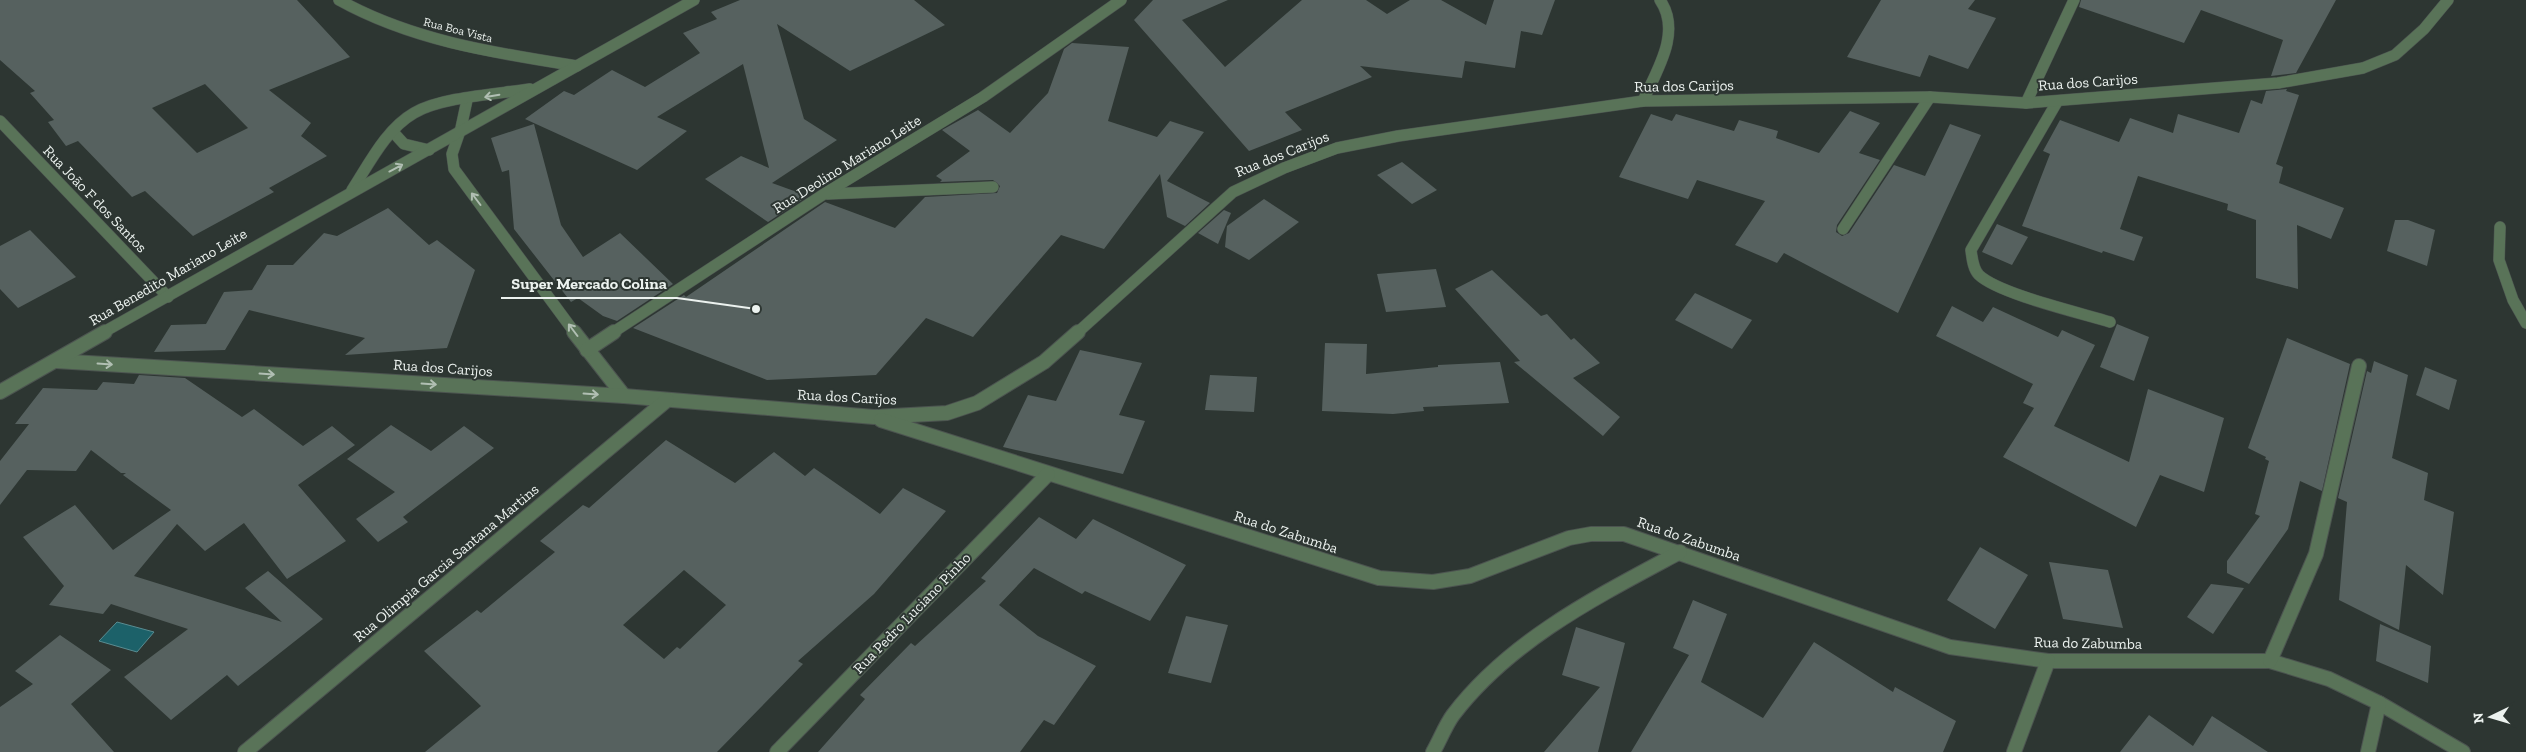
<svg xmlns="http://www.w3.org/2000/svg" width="2526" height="752" font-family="'Zilla Slab',serif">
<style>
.water{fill:#1c6169;stroke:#5a8c91}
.building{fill:#56615f;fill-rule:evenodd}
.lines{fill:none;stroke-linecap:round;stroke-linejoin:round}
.minor-far1-casing{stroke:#4c5450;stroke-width:12}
.minor-casing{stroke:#4c5450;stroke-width:16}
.minor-far1{stroke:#597358;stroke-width:11}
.minor{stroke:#597358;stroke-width:14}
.oneway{stroke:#b1bfb3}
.labels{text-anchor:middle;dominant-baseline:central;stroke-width:4;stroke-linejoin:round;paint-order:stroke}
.far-street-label{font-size:12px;fill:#ecf2ef;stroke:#2d3632}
.street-label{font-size:15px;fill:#ecf2ef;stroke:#2d3632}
.leader{fill:none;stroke:#ecf2ef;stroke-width:2}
.callout-dot{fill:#ecf2ef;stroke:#2d3632;stroke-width:2}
.callout-label{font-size:16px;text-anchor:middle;font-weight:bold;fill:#ecf2ef;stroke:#2d3632;stroke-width:4;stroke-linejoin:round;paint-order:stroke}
</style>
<rect width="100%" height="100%" fill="#2d3632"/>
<polygon class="water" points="117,622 154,632 137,652 99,641"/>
<g class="building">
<path d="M 0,0 L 297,0 L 350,57 L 269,90 L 311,123 L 301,136 L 327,156 L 269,188 L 274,192 L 193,236 L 145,191 L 132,197 L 78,141 L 66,146 L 48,122 L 54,120 L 30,93 L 35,91 L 0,60 ZM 205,84 L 248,128 L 197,153 L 152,108 Z"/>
<polygon points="740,0 914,0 945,25 850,71 777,24 804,119 837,140 772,183 808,196 768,222 705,179 741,156 769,168 743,64 657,117 687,131 637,170 525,119 564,91 574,95 612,70 645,87 700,53 683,33 717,19 711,12"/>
<polygon points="1153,0 1228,0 1182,20 1225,67 1302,0 1366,0 1387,14 1410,0 1441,0 1486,25 1494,0 1555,0 1542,35 1521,31 1515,68 1465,61 1462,78 1360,66 1372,77 1285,112 1302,130 1249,151 1134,20"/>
<polygon points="1881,0 1975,0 1968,9 1996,18 1968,69 1929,55 1920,77 1847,57"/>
<polygon points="2081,0 2336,0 2296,73 2271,76 2283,40 2201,10 2184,43 2079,7"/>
<polygon points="1072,43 1129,47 1108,121 1157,137 1170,121 1204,132 1167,181 1210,203 1185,226 1167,217 1160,174 1104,249 1061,235 973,337 926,318 876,375 767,380 633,328 684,295 686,297 825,202 895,228 925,197 997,193 1000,186 993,180 940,182 942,180 936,176 970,151 942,130 978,110 1010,133 1048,93 1064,49"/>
<polygon points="2287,89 2286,91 2299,95 2276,164 2283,167 2279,183 2344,208 2331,239 2297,225 2298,289 2256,278 2256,220 2227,210 2228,204 2138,176 2120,229 2143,237 2134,261 2103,251 2102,253 2022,226 2050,154 2043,151 2060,120 2119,142 2130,118 2173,133 2178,114 2239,133 2251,100 2262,104 2266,91"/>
<polygon points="1850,111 1880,123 1859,153 1880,160 1837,225 1836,232 1842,236 1849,233 1894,165 1925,176 1950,124 1981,135 1898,313 1784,253 1777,263 1735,245 1765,201 1697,180 1688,199 1619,177 1651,114 1672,121 1676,114 1734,131 1739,120 1778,131 1776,138 1819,153"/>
<polygon points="534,124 561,225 583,257 620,233 673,284 617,321 603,316 578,298 571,302 514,229 509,170 502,172 491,138"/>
<polygon points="1402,162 1437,190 1412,204 1377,175"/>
<polygon points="1264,199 1299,222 1249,260 1225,247 1227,226"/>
<polygon points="388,208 429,245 437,240 475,270 447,348 345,355 365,338 249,310 225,350 154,352 171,325 206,324 224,292 252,290 267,265 293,265 324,233 337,236"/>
<polygon points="1224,210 1231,213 1218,244 1198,233"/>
<polygon points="2395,220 2408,220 2435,230 2427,266 2387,251"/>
<polygon points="1997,224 2028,237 2012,265 1982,252"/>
<polygon points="30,230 76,277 18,308 0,289 0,246"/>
<polygon points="1436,269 1446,307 1386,312 1377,274"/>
<polygon points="1492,270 1541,316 1547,314 1571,340 1574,338 1600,363 1573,378 1620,417 1603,436 1514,362 1520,361 1455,289"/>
<polygon points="1695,293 1752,320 1732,349 1675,320"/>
<polygon points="1952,306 1983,322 1993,307 2058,337 2062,330 2095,345 2054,426 2129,462 2148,389 2224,418 2204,492 2160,475 2136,527 2003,457 2034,408 2023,403 2033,384 1936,336"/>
<polygon points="2117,324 2149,337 2134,381 2100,367"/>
<polygon points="2287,338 2350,364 2322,491 2300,481 2288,529 2249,584 2227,573 2227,561 2260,516 2255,514 2269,461 2265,459 2266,457 2248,448"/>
<polygon points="1325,343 1367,344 1366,374 1438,367 1438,365 1500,362 1509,403 1423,407 1424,411 1393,414 1322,411"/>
<polygon points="1080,350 1142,363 1119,415 1145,421 1123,474 1003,447 1028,395 1056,401"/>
<polygon points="2374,361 2408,375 2392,458 2428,473 2424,500 2454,512 2443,595 2406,565 2399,630 2339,600 2347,502 2338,498 2367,371 2371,373"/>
<polygon points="2425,367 2457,380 2449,410 2416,395"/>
<polygon points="139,375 185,378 242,417 254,409 303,446 332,426 355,445 298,485 346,541 287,579 244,523 205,551 177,524 134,576 282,622 245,588 268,571 323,619 238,686 227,675 171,720 124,677 188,629 111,604 103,614 49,605 64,586 23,537 75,505 113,550 171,510 123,475 126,473 121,473 91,450 76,471 27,470 0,505 0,461 29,424 15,424 43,388 97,390 103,382 134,384"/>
<polygon points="1210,375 1257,377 1254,412 1205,410"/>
<polygon points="391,425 431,451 464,426 494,448 403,517 408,522 378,542 356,519 395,492 347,459"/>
<path d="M 666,440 L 735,483 L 774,452 L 805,476 L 814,468 L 880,514 L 903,488 L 946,511 L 874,594 L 798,661 L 803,664 L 717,752 L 425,752 L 481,706 L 424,651 L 477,610 L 481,613 L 555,552 L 540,541 L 583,505 L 589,508 ZM 684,570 L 726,605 L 680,649 L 677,647 L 664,659 L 623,625 Z"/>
<polygon points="1039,517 1076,539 1093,519 1186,565 1150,621 1085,591 1082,594 1034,568 999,605 1038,636 1096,666 1054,725 1044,720 1020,752 818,752 865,699 860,695 911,643 915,646 986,581 981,578"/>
<polygon points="1980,547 2028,575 1995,629 1947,600"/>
<polygon points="2049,562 2108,570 2123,628 2063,619"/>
<polygon points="2211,584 2244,588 2213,634 2187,617"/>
<polygon points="1693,600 1727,614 1701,682 1763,718 1814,642 1893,692 1895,687 1956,721 1943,752 1631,752 1689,655 1673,648"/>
<polygon points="1186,616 1228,625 1211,683 1168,673"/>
<polygon points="2380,624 2431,646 2428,683 2376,661"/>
<polygon points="1576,627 1625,643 1598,752 1544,752 1600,687 1562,675"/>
<polygon points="60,635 111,670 71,704 114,752 0,752 0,707 33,684 15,671"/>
<polygon points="2149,715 2193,746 2212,716 2268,752 2120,752"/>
</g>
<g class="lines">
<g class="minor-far1-casing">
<g id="minor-far1">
<path d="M 339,0 C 413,41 495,53 577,66"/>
<polyline points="467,100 461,128 452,154 454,169 575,333"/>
<path d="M 1643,101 C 1657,70 1682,32 1660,0"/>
<path d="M 2057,102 L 1971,250 C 1972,258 1973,269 1979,275 C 1999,294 2081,313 2110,322"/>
<polyline points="2026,103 2074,0"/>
<polyline points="0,121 168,297"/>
<polyline points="393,132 404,144 429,150"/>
<path d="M 352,190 C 369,164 386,129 414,113 C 441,97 498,94 530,89"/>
<polyline points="827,194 993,187"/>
<polyline points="2500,227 2499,260 2513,300 2526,323"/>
<polyline points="1843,229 1930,97"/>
<path d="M 102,333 C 299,221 497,112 694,0"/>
<polyline points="612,333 824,194 983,97 1121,0"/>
<polyline points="1077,333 1233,192 1284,168 1337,148 1398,136 1643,101 1930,97 2026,103 2278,83 2363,68 2395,55 2424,29 2448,0"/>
</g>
</g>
<g class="minor-casing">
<g id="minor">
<polyline points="574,332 624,396"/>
<polyline points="587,350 614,332"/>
<polyline points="56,361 624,396 874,417 947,413 977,403 1044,362 1078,332"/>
<polyline points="0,392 105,332"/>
<polyline points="881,420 1379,578 1433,582 1470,576 1569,538 1591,534 1624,534 1950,647 2048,661 2270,661 2329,679 2379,703 2463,752"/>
<polyline points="2270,661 2316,554 2359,366"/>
<polyline points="245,752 667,400"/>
<polyline points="777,752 1048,474"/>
<path d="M 1433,752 C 1440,740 1445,726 1453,715 C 1510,640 1598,596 1680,552"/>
<polyline points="2014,752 2048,661"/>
<polyline points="2368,752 2379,703"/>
</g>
</g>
<use href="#minor-far1" class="minor-far1"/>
<use href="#minor" class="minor"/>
</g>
<defs><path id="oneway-shaft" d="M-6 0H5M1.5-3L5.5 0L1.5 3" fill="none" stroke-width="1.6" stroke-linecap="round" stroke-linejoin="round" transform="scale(1.25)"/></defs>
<g class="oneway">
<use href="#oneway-shaft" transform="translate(492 96) rotate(170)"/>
<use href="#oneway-shaft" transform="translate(396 168) rotate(-28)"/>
<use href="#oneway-shaft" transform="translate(476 199) rotate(-127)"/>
<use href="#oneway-shaft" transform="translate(573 330) rotate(-127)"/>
<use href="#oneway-shaft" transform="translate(105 364) rotate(4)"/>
<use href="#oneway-shaft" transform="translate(267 374) rotate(4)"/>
<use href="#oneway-shaft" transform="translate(429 384) rotate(4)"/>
<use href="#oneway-shaft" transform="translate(591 394) rotate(4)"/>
</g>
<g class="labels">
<g class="far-street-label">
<text transform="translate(458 30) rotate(14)">Rua Boa Vista</text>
</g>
<g class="street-label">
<text transform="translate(2088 82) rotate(-4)">Rua dos Carijos</text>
<text transform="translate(1684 86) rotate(-1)">Rua dos Carijos</text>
<text transform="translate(1282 154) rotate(-22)">Rua dos Carijos</text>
<text transform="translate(847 164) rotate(-32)">Rua Deolino Mariano Leite</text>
<text transform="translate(95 199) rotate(46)">Rua João F dos Santos</text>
<text transform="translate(168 277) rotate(-30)">Rua Benedito Mariano Leite</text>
<text transform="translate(443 368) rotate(4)">Rua dos Carijos</text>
<text transform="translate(847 397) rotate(3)">Rua dos Carijos</text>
<text transform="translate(1286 532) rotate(18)">Rua do Zabumba</text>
<text transform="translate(1689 539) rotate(19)">Rua do Zabumba</text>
<text transform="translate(446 563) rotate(-40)">Rua Olimpia Garcia Santana Martins</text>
<text transform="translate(912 613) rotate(-46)">Rua Pedro Luciano Pinho</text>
<text transform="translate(2088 643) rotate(1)">Rua do Zabumba</text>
</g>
</g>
<path class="leader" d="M756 309L677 298H501"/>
<circle class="callout-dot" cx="756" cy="309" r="5"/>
<g class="callout-label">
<text x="589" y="289">Super Mercado Colina</text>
</g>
<g transform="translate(2491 717) rotate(265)" stroke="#2d3632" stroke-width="4" paint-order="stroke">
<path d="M0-4L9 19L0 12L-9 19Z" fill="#ecf2ef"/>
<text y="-8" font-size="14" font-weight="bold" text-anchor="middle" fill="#ecf2ef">N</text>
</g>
</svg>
